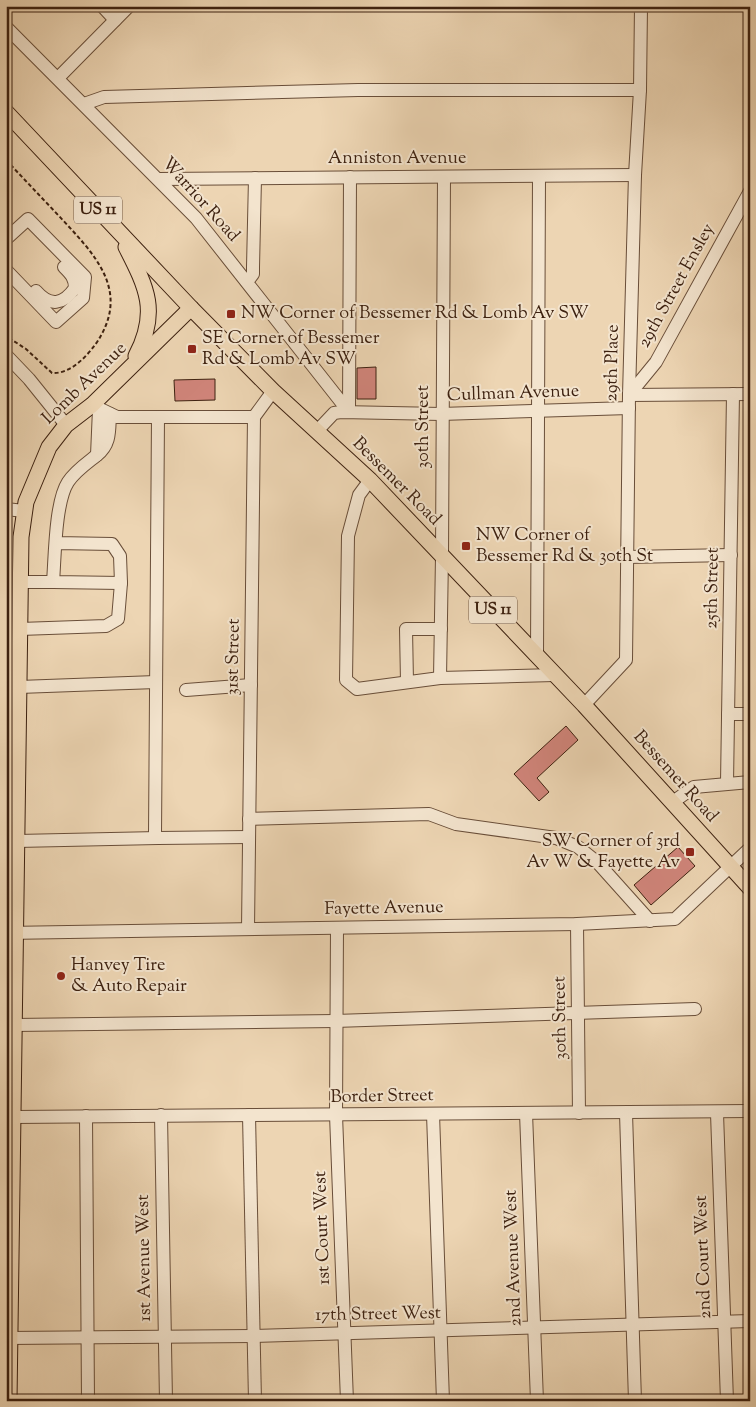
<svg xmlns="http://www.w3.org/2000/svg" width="756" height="1407" font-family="'Sorts Mill Goudy',serif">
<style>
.building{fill:#d1857b;stroke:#3d2110}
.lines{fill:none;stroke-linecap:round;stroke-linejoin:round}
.minor-casing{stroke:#694e39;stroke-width:14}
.major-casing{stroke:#3d2110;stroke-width:17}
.path{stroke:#3d2110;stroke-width:2;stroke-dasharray:4 2.5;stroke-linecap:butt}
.minor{stroke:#f3e4ce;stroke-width:12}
.major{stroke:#edd5b3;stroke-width:15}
.poi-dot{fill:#8f2418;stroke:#f3e4ce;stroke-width:2}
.labels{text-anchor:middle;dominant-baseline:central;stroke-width:4;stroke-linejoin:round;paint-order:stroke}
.shield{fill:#f3e4ce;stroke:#745c49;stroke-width:1}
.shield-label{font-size:16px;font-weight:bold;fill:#3d2110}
.street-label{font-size:18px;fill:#3d2110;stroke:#f3e4ce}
.poi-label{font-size:18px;fill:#3d2110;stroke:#f3e4ce;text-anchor:start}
</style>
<rect width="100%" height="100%" fill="#edd5b3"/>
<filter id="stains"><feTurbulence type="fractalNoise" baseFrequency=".004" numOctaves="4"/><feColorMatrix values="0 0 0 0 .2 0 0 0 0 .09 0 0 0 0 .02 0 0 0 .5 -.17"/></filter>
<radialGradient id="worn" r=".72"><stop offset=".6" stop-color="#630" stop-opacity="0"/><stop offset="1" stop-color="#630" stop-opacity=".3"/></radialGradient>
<g class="building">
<polygon points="376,367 376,399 357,399 357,368"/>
<polygon points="215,379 215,400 175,401 174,380"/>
<polygon points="566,726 578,740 537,778 549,792 539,801 514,774"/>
<polygon points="678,847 695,866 651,905 634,885"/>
</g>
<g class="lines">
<g class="minor-casing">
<g id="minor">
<polyline points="102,6 115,20"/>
<polyline points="6,27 196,218 349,412"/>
<polyline points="58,78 129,6"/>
<polyline points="84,104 104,97 358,90 640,90"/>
<polyline points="159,179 635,175"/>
<polyline points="6,239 28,219 85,277 83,298 56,322 6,270"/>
<polyline points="247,282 253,274 253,267 255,178"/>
<path d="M 36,291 C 50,307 63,305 75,288 C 75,278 71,274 64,267"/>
<polyline points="6,355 29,379 66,425"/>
<polyline points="629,395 656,362 750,191"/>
<polyline points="629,395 750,394"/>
<polyline points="92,405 117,417 254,417"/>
<path d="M 99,409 L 97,455 C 111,444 109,430 110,414"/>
<polyline points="349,412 350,177"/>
<polyline points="158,417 155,835 158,838 249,837"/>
<polyline points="317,431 334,413 341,412 441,414 629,408"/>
<polyline points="370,480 359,495 348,536 346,680 357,689 440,678 554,675"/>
<polyline points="6,509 24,511"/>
<path d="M 56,543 L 112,544 L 120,556 L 121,583 L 53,582 C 55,557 55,502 68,482 C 75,471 87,463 97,455"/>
<polyline points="627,557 731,555"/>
<polyline points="20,582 53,582"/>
<polyline points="20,629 106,626 118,619 121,583"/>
<polyline points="537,657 539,176"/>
<polyline points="440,678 442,556 444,177"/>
<polyline points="407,682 406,629 441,629"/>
<polyline points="19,687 156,682"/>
<polyline points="186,690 251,685"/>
<polyline points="584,705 626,660 629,395 635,175 640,90 641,6"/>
<polyline points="728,714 750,714"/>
<polyline points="727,783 733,394"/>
<polyline points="673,802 694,787 750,782"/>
<polyline points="249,819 429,814 456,824 556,838 578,847 598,863 650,921"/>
<polyline points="17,841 158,838"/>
<polyline points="577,924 579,1113"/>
<polyline points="337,928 336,1115 347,1401"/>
<polyline points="248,929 254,417 273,391"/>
<polyline points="6,933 577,924 675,919 750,848"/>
<polyline points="14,1025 335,1021 695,1009"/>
<polyline points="526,1113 537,1401"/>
<polyline points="626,1113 635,1401"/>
<polyline points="717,1113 727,1401"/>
<polyline points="433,1114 443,1401"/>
<polyline points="161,1115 166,1401"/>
<polyline points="249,1115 255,1401"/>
<polyline points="86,1116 88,1401"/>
<polyline points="14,1117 750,1111"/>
<polyline points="6,1338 253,1336 750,1321"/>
</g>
</g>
<g class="major-casing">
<g id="major">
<polyline points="6,112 191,308 273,391 370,480 584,705 750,888"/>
<path d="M 126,247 C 147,288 159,312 136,356"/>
<polyline points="9,1401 21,537 26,502 49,447 66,425 92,405 191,308"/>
</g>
</g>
<path class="path" d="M 6,160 C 24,179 41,197 59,216 C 94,254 133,291 95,345 C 85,358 70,374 52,373 L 26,349 L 6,336"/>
<use href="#minor" class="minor"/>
<use href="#major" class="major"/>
</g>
<g class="poi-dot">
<rect x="226" y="309" width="10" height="10" rx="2.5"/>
<rect x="187" y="344" width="10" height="10" rx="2.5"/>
<rect x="461" y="541" width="10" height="10" rx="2.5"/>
<rect x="685" y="847" width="10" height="10" rx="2.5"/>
<circle cx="61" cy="976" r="5"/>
</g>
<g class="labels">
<g class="shield">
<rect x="74" y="196.5" width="48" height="27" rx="4"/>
<rect x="469" y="596.5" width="48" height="27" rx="4"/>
</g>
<g class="shield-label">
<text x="98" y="210">US 11</text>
<text x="493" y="610">US 11</text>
</g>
<g class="street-label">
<text x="397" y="159">Anniston Avenue</text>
<text transform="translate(200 200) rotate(48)">Warrior Road</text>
<text transform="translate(677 286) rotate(-61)">29th Street Ensley</text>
<text transform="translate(613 363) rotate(-89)">29th Place</text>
<text transform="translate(85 384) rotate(-44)">Lomb Avenue</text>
<text transform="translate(513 394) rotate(-2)">Cullman Avenue</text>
<text transform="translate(424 427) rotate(-90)">30th Street</text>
<text transform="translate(396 482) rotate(45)">Bessemer Road</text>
<text transform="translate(713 588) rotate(-89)">25th Street</text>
<text transform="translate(234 657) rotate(-89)">31st Street</text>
<text transform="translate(675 777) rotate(48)">Bessemer Road</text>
<text transform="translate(384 909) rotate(-1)">Fayette Avenue</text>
<text transform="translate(561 1018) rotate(-91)">30th Street</text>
<text transform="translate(382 1097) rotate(-1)">Border Street</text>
<text transform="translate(323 1228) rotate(-92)">1st Court West</text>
<text transform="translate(704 1257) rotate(-92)">2nd Court West</text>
<text transform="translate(145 1258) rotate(-91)">1st Avenue West</text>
<text transform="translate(514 1258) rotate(-92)">2nd Avenue West</text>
<text transform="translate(378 1315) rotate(-1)">17th Street West</text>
</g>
<g class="poi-label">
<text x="241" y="314">NW Corner of Bessemer Rd &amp; Lomb Av SW</text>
<text x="202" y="339">SE Corner of Bessemer<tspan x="202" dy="21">Rd &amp; Lomb Av SW</tspan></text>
<text x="476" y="536">NW Corner of<tspan x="476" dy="21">Bessemer Rd &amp; 30th St</tspan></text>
<text x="680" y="842" text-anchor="end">SW Corner of 3rd<tspan x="680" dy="21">Av W &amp; Fayette Av</tspan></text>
<text x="71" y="966">Hanvey Tire<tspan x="71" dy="21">&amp; Auto Repair</tspan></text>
</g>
</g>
<rect width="756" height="1407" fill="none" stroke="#edd5b3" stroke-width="25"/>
<rect x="8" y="8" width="741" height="1392" fill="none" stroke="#3d2110" stroke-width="2.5"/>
<rect x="12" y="12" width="731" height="1382" fill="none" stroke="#3d2110"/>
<rect width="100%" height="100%" filter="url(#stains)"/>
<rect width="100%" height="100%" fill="url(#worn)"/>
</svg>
